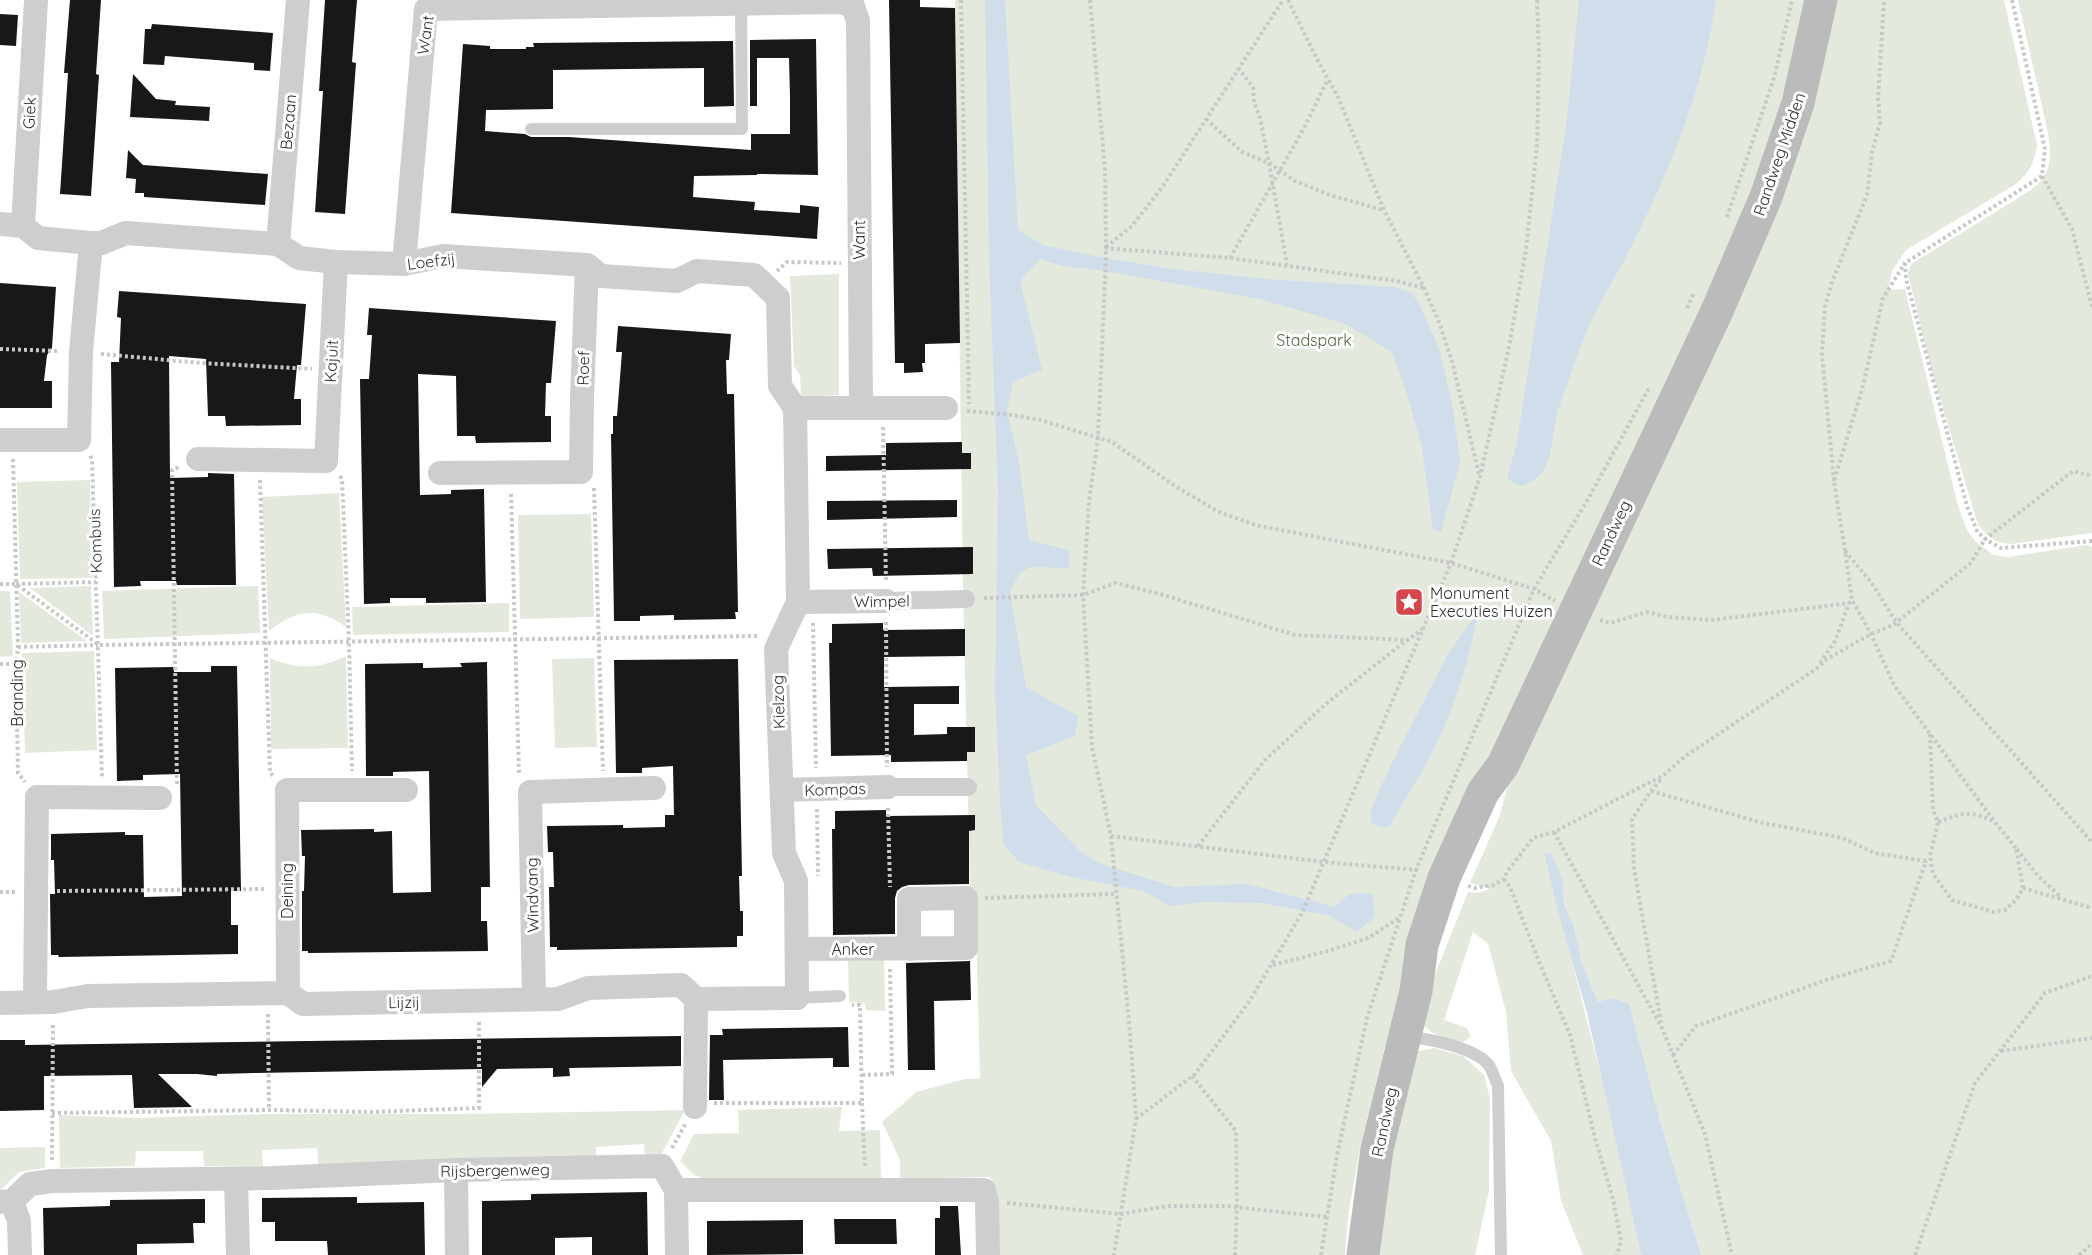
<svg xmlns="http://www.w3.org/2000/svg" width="2092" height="1255" font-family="Quicksand,sans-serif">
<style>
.green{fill:#e4e9de}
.water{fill:#cfdeea}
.building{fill:#181818}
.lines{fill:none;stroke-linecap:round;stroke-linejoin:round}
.path{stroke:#c8c8c8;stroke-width:4;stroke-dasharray:3 3;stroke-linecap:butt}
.service{stroke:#cecece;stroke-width:12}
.pedestrian{stroke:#cecece;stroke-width:18}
.minor{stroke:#cecece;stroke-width:24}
.secondary{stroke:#bbb;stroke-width:33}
.labels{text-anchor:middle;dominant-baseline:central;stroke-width:6;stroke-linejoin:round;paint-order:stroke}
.street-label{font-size:16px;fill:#313131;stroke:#fff}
.park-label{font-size:16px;fill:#536942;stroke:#fff}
.poi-label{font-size:16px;fill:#313131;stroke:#fff;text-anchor:start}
</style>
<rect width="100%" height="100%" fill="#fff"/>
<g class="green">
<polygon points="955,0 1808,0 1793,74 1732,250 1437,884 1385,1046 1360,1148 1348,1217 1345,1255 996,1255 994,1183 989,1177 900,1179 900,1160 882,1122 916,1092 965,1079 980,1078 975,889 970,888 963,590"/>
<path d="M 1833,0 L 2004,0 L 2037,145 C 2035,162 2029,173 2016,184 L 1906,250 L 1892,271 L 1888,290 L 1905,289 L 1958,506 L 1967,530 L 1977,543 L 1994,555 L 2008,557 L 2087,545 L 2092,547 L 2092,1255 L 1701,1255 L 1659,1118 L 1598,1002 L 1582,963 L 1564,905 L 1563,880 L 1545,854 L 1604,1088 L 1641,1255 L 1583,1255 L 1561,1201 L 1551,1141 L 1511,1071 L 1506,1012 L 1488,944 L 1473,932 L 1444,1020 L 1467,1028 L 1471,1036 L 1464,1042 C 1448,1041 1435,1036 1423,1025 L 1424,1002 L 1468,892 L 1478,893 L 1490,889 L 1470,883 L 1500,815 L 1515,758 Z"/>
<path d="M 2018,0 L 2092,0 L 2092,533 L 2012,544 C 1995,543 1986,537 1977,522 L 1931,368 L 1908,274 L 1911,264 L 2031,190 C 2053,173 2051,158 2048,133 Z"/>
<polygon points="839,274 839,395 801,397 800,375 794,366 790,276"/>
<polygon points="90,480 92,578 20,579 17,482"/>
<path d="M 339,493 L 346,627 C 317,606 296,610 269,631 L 262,497 Z"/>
<polygon points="591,514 594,617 520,619 518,515"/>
<polygon points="91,586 93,636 30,588"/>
<polygon points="258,586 260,633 104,639 102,591"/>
<polygon points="0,591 10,591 13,656 0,657"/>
<polygon points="19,592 87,641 21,643"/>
<polygon points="509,603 509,632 353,635 352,607"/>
<polygon points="94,651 97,750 25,753 22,653"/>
<path d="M 346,656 L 348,748 L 271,749 L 270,658 C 298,670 319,669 346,656 Z"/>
<polygon points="594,658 597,747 555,748 552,659"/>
<polygon points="848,958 884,958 885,1011 866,1010 865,1003 849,1002"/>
<polygon points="1434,1048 1463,1056 1484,1075 1490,1098 1489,1191 1475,1255 1373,1255 1378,1216 1414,1052"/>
<polygon points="842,1107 839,1131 880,1130 881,1180 707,1180 694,1175 680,1161 694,1134 739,1133 738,1110"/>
<polygon points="685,1110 660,1157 645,1158 644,1144 596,1147 597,1161 318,1164 317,1148 262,1150 263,1166 204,1166 203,1151 136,1151 135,1166 60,1168 59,1115 136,1118 267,1114 461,1114"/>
<polygon points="45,1147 45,1168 19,1172 0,1191 0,1148"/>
</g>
<g class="water">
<polygon points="985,0 1005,0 1018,230 1043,245 1100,257 1173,269 1266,279 1394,287 1411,293 1418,301 1440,351 1453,409 1460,462 1441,532 1433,529 1422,448 1407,394 1392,352 1346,324 1260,299 1099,270 1062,266 1040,259 1020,281 1042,370 1013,382 1007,410 1019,463 1029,540 1069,550 1069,568 1030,567 1019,574 1010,592 1026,687 1078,716 1075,736 1026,755 1036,805 1079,850 1096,862 1174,887 1247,884 1335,907 1349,894 1372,893 1375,917 1356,932 1331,916 1262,903 1203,902 1169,906 1143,891 1071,877 1019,862 1004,845 1001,817 995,692 998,492 989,255"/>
<path d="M 1579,0 L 1716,0 C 1704,87 1670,171 1630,249 C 1619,272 1604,294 1593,317 C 1580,346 1570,377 1559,407 C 1549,435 1558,478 1520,486 L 1507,479 L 1517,442 L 1567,119 Z"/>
<path d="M 1478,612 C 1470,657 1456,702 1436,745 C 1423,772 1405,799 1390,825 L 1382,828 L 1372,823 L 1370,813 L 1376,798 L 1390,767 L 1448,654 Z"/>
<polygon points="1544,853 1551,853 1563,880 1564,905 1573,925 1582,963 1598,1002 1613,998 1629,1004 1659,1118 1701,1255 1641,1255 1587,1013 1562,926"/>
</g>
<g class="building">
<polygon points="70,0 101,0 96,74 99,75 91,196 60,194 68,73 64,73"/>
<polygon points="325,0 357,0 352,62 356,63 345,214 315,212 323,91 319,91"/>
<polygon points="889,0 920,0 920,7 955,8 960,343 925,344 925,363 922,363 923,372 904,373 904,363 895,363"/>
<polygon points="0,14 18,15 16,46 0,45"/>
<polygon points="152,24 273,33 270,71 254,70 254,63 165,56 164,65 143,64 145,29 151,29"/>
<polygon points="816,39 818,175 757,174 757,175 694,176 693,197 755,202 754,210 800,213 800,205 819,207 817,239 451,213 463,44 490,46 490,49 526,49 526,47 534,47 533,43 733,41 734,106 704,107 704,68 553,70 553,109 486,110 485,131 525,134 531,137 569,137 751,150 751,134 790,134 790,96 789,58 757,58 757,106 750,106 750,40"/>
<polygon points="133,74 156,99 176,101 175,105 210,107 209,121 130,117"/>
<polygon points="128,150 143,165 268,174 265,205 144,197 144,193 135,193 136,179 126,178"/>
<polygon points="0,283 56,287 52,348 47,355 44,381 52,381 52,408 0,408"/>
<polygon points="119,291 306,304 301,365 297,365 294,399 301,399 301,425 226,426 225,416 208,416 206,359 169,356 170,478 208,477 208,473 234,474 236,585 177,585 176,581 140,581 141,586 114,587 111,362 119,362 121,318 117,317"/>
<polygon points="369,308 556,321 551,383 546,383 545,416 551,416 551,442 476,443 475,436 457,436 456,376 418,374 420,495 451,494 451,490 484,489 486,602 426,603 426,598 390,598 390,603 364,604 360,379 369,379 372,335 367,335"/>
<polygon points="618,326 731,334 729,360 726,360 727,394 734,394 738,612 735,612 736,619 674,620 674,615 640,616 640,621 614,621 611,434 613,434 613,416 617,416 622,352 616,352"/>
<polygon points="962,442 962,453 971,453 971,469 826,471 826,456 886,455 886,443"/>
<polygon points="957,500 957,517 827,520 827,501"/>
<polygon points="973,547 973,574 873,576 872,568 828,569 827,549"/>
<polygon points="883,623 883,630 965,629 965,656 884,657 884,687 959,686 959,704 914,704 914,735 947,734 947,727 975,727 975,752 967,752 967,761 891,762 891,755 831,756 829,643 832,643 832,624"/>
<polygon points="738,659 742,876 739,876 740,911 743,911 743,936 737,936 737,947 557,950 557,947 550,947 549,887 554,887 553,852 548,852 547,826 623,825 623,828 665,827 665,815 674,815 673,766 642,768 642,773 616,773 614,660"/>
<polygon points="487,662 490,887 481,887 481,921 487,921 488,951 308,953 308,951 302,951 302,891 304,891 305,856 302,856 301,830 374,829 374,832 392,831 393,893 431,892 429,771 393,772 393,776 366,776 365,664 423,663 423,668 462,667 460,663"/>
<polygon points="211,666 237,666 241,891 231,891 231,925 238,925 238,954 59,957 58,955 51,955 50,894 55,894 54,860 51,860 51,834 125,832 125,835 143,835 144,897 182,896 180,774 143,775 143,780 117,781 115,668 174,667 174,672 211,672"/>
<polygon points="886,810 886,816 975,815 975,830 969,831 969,884 909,885 902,887 897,891 895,898 895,934 833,935 832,829 835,829 835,811"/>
<polygon points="970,961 971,1000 934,1001 935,1070 908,1070 906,963"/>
<polygon points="848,1027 849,1067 833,1067 833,1058 723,1060 724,1100 709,1100 710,1035 723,1035 722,1029"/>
<polygon points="681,1036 681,1066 569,1068 570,1076 553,1077 553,1068 497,1069 482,1087 482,1069 255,1073 217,1074 217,1076 197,1074 158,1074 192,1107 134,1108 132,1075 44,1076 44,1110 0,1111 0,1040 25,1040 25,1045"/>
<polygon points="647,1192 648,1255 592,1255 592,1237 555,1238 555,1255 482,1255 482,1201 531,1200 531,1194"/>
<polygon points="357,1197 357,1203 424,1202 425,1255 328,1255 327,1241 275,1241 275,1222 262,1222 262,1198"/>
<polygon points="205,1199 205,1223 193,1223 194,1243 137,1244 137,1255 44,1255 43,1208 110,1206 110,1200"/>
<polygon points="940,1206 958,1206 961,1255 935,1255 935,1218 940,1218"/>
<polygon points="834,1219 896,1219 897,1244 835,1244"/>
<polygon points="803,1220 803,1254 707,1255 707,1221"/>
</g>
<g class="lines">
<g class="path">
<polyline points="961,0 969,404"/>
<polyline points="1090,0 1105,170 1106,256 1098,438 1089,501 1083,595 1092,747 1111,836 1130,1033 1136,1119 1114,1255"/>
<polyline points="1288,0 1318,61 1338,97 1384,210 1424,288 1439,322 1452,361 1479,474"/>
<polyline points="2012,0 2045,149 2042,176 1905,263 1906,279 1967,506 1977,531 1985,539 2001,548 2092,541"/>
<polyline points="1238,68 1253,87 1254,102 1260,118 1269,163 1287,265"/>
<polyline points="1206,119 1242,152 1269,163 1295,181 1330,195 1383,210"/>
<polyline points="2042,176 2072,229 2092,307"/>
<polyline points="1727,217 1774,78 1792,0"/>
<polyline points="1106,247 1132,226 1163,186 1283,0"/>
<polyline points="1105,248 1230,258 1397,281 1424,288"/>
<polyline points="1230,258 1304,128 1327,81"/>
<polyline points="777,271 787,262 841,263"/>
<polyline points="1687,308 1694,293"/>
<polyline points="0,349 60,351"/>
<polyline points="101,354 201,363 312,369"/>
<polyline points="967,411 1012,415 1040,420 1112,442 1178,488 1221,513 1255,525 1451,563 1534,589 1555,601"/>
<polyline points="883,427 886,582"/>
<polyline points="90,456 92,459 102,778"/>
<polyline points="13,459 18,647 16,664 18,773 25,782"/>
<polyline points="340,476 342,479 349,641 352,771"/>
<polyline points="260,480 270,773 274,776"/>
<polyline points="1834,481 1822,354 1825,307 1832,282 1867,195 1872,152 1880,123 1878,98 1884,0"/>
<polyline points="594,488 603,771"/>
<polyline points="511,494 519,774"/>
<polyline points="1845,551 1834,481 1863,386 1883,298 1905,263"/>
<polyline points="0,584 16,584 99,645 759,636"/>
<polyline points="16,584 96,582"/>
<polyline points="984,598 1083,595 1115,583 1160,594 1295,635 1408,640 1422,629"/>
<polyline points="1600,620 1611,623 1647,612 1667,617 1712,620 1849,603 1852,600"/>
<polyline points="886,622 887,767"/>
<polyline points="813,623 816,768"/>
<polyline points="18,647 98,645"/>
<polyline points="1820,663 1835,641 1849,603"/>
<polyline points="0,664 16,664"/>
<polyline points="1930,734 1933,810 1938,822 1930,856 1933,874 1952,900 1993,912 2005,910 2016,900 2023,888 2092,908"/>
<polyline points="177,784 172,470 179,467"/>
<polyline points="1651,791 1763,823 1843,838 1874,853 1926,861 1927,859"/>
<polyline points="888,808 890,887"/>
<polyline points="817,809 818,876"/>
<path d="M 1938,822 C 1961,813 1970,810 1993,821"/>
<polyline points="1554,832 1662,1028 1705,1134 1732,1255"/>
<polyline points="1111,836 1324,862 1418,870"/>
<polyline points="1198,846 1265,760 1327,703 1407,640"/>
<polyline points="2016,848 1994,821 1894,685 1871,634 1852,600 1845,551 1871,582 1896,622 2092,842"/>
<polyline points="1504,879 1510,887 1540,964 1570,1035 1595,1138 1613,1199 1621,1241 1617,1255"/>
<polyline points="1468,886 1475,888 1494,885 1504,879 1507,872 1533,838 1554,832 1664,775 1684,757 1816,669 1827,659 1871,634 1893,625 1971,563 1985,539 2073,471 2092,476"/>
<polyline points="2023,888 2016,848 2038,876 2061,897"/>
<polyline points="57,891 266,889"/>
<polyline points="0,892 17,892"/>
<polyline points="985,898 1116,894"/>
<polyline points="1273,965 1328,951 1368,938 1399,918"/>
<polyline points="268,1014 269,1110"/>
<polyline points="1661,1023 1634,869 1632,819 1651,791 1662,778"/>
<polyline points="2001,1051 2092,1038"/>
<polyline points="1673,1055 1696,1026 1826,980 1891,961 1926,861"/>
<polyline points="862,1075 892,1074 890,968"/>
<polyline points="1192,1076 1236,1131 1237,1207 1235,1255"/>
<polyline points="714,1103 862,1103 860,1005 852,1005"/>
<polyline points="862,1103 865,1168"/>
<polyline points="52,1113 269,1110 371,1112 479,1108 479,1020"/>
<polyline points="1136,1119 1195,1074 1249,1002 1302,913 1451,563 1480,477 1509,347 1526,250 1537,145 1539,54 1537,0"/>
<polyline points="672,1148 686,1123"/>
<polyline points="52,1160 53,1024"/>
<polyline points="1007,1203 1121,1214 1168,1206 1225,1206 1327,1217"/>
<polyline points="1321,1255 1337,1155 1367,1018 1416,870 1534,589 1588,499 1649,388"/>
<polyline points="1915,1255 1975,1083 2045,993 2092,976"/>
<polyline points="2079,1255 2092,1244"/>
</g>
<g class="service">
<polyline points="531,129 742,129 741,3"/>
<polyline points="797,998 840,996"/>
<path d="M 1406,1036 C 1428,1039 1473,1047 1488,1064 C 1492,1069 1495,1079 1498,1086 L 1501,1255"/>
</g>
<g class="pedestrian">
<polyline points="886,601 966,599"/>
<polyline points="888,787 968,787"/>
</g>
<g class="minor">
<polyline points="0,224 23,226 38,238 91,243 101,243 126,233 278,244 299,258 336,262 404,264 443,256 587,265 601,276 677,281 697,271 754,275 778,298 780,386 795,408"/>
<polyline points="23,226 36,0"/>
<polyline points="278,244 298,0"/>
<polyline points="404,264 426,9 841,2 853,6 858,21 861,408"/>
<polyline points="795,408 946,408"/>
<polyline points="0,440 79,440 81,352 91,243"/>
<polyline points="198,459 326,461 336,262"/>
<polyline points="440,473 581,472 582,399 587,265"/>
<polyline points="798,602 886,601"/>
<polyline points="782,790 888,787"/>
<polyline points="797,949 966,948 966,898 909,899 909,949"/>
<polyline points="288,993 287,790 406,790"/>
<polyline points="534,998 530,792 654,788"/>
<polyline points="696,999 797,998 796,881 784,853 776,649 798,602 795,408"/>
<polyline points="35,1002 37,797 160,798"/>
<polyline points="0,1003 53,1002 88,996 288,993 303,1004 558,999 588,988 681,985 696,999 695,1107"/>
<polyline points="456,1170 457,1255"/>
<polyline points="236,1179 238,1255"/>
<polyline points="676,1190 677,1255"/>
<polyline points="12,1201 19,1221 20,1255"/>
<polyline points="0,1202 12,1201 30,1184 52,1181 272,1178 456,1170 662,1166 676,1190 984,1190 987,1202 988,1255"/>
</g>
<polyline class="secondary" points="1363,1255 1377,1149 1416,991 1422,945 1444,878 1483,792 1503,765 1717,311 1766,197 1798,103 1821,0"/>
</g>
<defs>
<g id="sight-square" transform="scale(1.5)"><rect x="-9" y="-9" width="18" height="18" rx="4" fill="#d64549" stroke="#fff"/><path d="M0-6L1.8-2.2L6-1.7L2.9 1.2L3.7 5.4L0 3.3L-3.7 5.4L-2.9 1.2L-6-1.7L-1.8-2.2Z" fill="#fff"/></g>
</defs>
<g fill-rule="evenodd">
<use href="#sight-square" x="1409" y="602"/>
</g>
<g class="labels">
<g class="street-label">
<text transform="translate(425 35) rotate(-82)">Want</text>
<text transform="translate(29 113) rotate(-87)">Giek</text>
<text transform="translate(288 122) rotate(-85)">Bezaan</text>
<text transform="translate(1779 154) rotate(-71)">Randweg Midden</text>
<text transform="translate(859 240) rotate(-90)">Want</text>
<text transform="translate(431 261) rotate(-7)">Loefzij</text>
<text transform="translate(331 361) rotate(-87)">Kajuit</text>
<text transform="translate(583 368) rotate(-88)">Roef</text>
<text transform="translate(1611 533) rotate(-65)">Randweg</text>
<text transform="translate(95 541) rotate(-92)">Kombuis</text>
<text transform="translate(882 601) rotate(-1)">Wimpel</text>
<text transform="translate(17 693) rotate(-90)">Branding</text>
<text transform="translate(778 702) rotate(-92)">Kielzog</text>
<text transform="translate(835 789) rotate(-2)">Kompas</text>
<text transform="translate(287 891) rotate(-90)">Deining</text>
<text transform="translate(532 895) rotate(-91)">Windvang</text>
<text x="853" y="949">Anker</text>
<text transform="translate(404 1002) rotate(-1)">Lijzij</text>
<text transform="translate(1384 1122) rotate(-78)">Randweg</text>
<text transform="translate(495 1170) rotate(-1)">Rijsbergenweg</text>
</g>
<g class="park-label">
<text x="1314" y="340">Stadspark</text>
</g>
<g class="poi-label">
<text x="1430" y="593">Monument<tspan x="1430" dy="18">Executies Huizen</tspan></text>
</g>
</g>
</svg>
